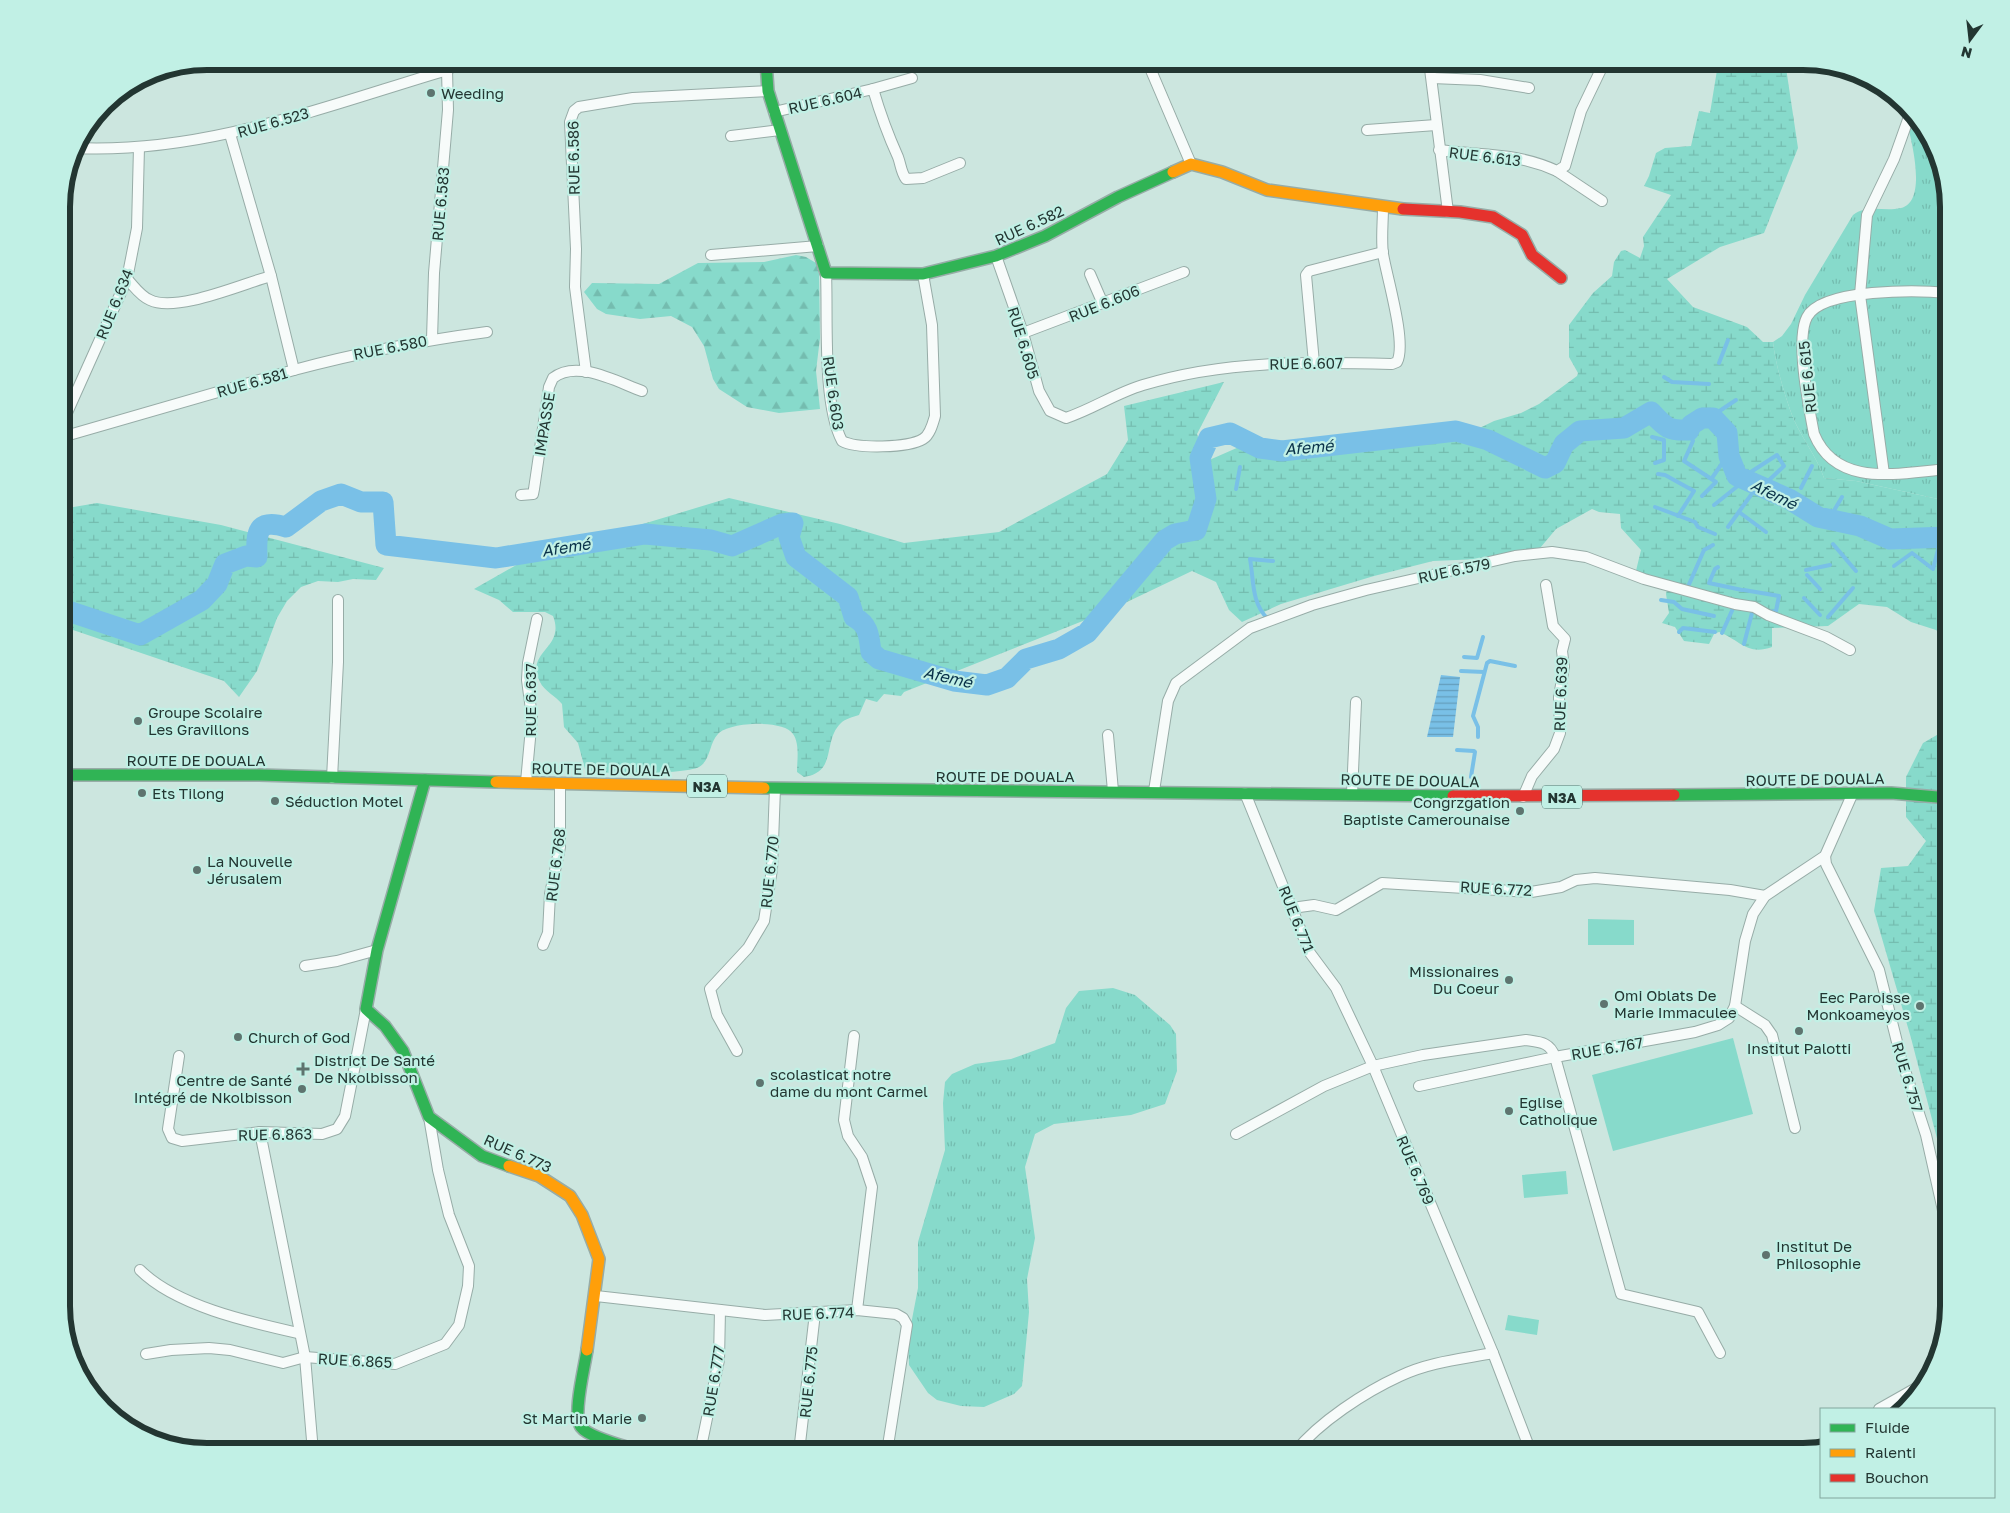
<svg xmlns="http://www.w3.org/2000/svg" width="2010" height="1513" font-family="'Golos Text',sans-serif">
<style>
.built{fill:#bde8de}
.grass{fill:url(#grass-tufts)}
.forest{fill:url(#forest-firs)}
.wetland{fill:url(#wetland-marsh)}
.park{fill:#87dacb}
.water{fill:url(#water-rules)}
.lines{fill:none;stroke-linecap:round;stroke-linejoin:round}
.stream{stroke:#79c0e7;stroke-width:4}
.river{stroke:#79c0e7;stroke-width:21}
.street-casing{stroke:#97aca7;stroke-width:12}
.fast-casing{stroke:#97aca7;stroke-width:14}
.slow-casing{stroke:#97aca7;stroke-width:14}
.jam-casing{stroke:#97aca7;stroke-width:14}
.street{stroke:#f7fbfa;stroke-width:10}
.fast{stroke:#30b455;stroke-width:11}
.slow{stroke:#ff9f0a;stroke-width:11}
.jam{stroke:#e5322d;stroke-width:11}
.poi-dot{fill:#5e746f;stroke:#c1f0e5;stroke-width:2}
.labels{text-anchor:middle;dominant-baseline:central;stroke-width:4.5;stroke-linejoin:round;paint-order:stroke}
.shield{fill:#c1f0e5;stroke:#526e68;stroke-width:1}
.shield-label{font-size:14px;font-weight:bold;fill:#233632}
.poi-label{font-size:15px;fill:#233632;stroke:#c1f0e5;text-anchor:start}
.street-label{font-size:15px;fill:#233632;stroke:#c1f0e5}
.water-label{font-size:16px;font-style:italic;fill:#0a324a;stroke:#c1f0e5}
.rim{fill:none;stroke:#233632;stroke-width:6}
</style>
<defs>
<pattern id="grass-tufts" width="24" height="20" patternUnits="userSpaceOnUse" patternTransform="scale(1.25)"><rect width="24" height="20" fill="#87dacb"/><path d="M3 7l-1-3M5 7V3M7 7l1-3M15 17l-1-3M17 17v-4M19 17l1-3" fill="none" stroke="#74bcaf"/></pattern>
<pattern id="forest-firs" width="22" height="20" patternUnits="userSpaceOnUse" patternTransform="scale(1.25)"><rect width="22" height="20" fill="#87dacb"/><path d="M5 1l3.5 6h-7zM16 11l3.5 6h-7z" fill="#74bcaf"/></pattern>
<pattern id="wetland-marsh" width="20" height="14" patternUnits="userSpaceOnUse" patternTransform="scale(1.25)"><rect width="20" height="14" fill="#87dacb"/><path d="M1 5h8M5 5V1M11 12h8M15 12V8" fill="none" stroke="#74bcaf"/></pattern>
<pattern id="water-rules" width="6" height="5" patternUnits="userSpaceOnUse" patternTransform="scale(1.25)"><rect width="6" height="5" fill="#79c0e7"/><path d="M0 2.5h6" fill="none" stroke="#639dbc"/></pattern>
</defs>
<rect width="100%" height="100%" fill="#cce6df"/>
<polygon class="built" points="1949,853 1949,896 1938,890 1938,879"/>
<g class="grass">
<path d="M 1905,108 L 1934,143 L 1946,194 L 1943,250 L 1949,327 L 1949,504 L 1938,499 L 1856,481 L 1824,478 C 1817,457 1803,440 1794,420 C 1786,400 1775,363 1773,342 L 1782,336 L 1791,324 L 1805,295 L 1853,215 C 1867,204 1884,212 1901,208 C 1930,201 1909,130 1904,112 Z"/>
<polygon points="1113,988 1135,995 1170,1025 1176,1034 1177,1071 1165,1104 1131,1115 1054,1124 1035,1134 1025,1167 1035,1238 1027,1279 1029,1312 1022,1386 1014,1394 984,1407 961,1406 937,1400 928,1393 909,1365 908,1340 918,1288 918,1242 945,1150 943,1103 945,1082 952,1074 975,1064 1011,1059 1055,1043 1066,1008 1079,991"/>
</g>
<polygon class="forest" points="796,255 806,257 816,263 819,274 820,338 816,371 820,409 779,413 747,407 719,389 713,379 704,346 692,327 671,316 640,319 606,314 597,309 584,292 592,283 659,284 698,263 764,262"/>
<g class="wetland">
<path d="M 1746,61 L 1785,61 L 1798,148 L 1764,233 L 1720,247 L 1667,279 L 1693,307 L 1747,327 L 1763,342 L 1773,342 C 1775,363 1786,400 1794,420 C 1803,440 1817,457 1824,478 L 1856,481 L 1938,499 L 1949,504 L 1949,641 L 1936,630 L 1911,622 L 1887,607 L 1859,604 L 1828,626 L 1772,628 L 1772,647 C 1747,656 1740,640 1719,632 L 1714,634 L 1709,644 L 1684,641 L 1675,627 L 1662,623 L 1669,613 L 1666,594 L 1668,585 L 1635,575 L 1641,550 L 1621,528 L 1620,514 L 1599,512 L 1592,509 L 1556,529 L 1530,560 L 1480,559 L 1433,561 L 1374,576 L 1281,604 L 1242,622 L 1229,610 L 1216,582 L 1192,571 L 1108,611 L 904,692 L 901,696 L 884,694 L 877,702 L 866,699 L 859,715 C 853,717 845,719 841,723 C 822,741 838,772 804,777 L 797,772 C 797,760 800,744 793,734 C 784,719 729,722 718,734 C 709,743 711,760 699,767 C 687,774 597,776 585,769 L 578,743 L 564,727 L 562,704 C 556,696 544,691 540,682 C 524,651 566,649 553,616 L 545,612 L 513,612 L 499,600 L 474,589 L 527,559 L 729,498 L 840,524 L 904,543 L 999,532 L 1107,474 L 1128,440 L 1124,406 L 1224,382 L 1197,434 L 1207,461 L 1239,447 L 1282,456 L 1376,449 L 1457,439 L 1494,421 L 1521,413 L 1539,404 L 1577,376 L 1578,373 L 1569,357 L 1569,325 L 1593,293 L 1612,276 L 1614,262 L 1621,251 L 1625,250 L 1640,258 L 1644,246 L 1643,237 L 1671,195 L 1644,186 L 1649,176 L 1656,153 L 1665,148 L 1691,146 L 1699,111 L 1710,113 L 1718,64 L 1747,69 Z"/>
<polygon points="97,503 221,525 384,568 376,580 353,579 338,582 318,581 301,587 287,601 277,618 257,671 239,697 224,681 70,629 62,630 62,509"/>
<path d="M 1949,728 L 1949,810 L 1947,810 C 1945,824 1950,837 1949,851 C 1947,865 1938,875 1938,890 L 1949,896 L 1949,1185 L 1911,1038 L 1874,911 L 1881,868 L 1908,866 L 1926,841 L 1906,817 L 1906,777 L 1923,743 Z"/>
</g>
<g class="park">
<polygon points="1588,919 1634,920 1634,945 1588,945"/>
<polygon points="1733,1038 1753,1114 1613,1151 1592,1075"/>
<polygon points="1566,1171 1568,1194 1524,1198 1522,1175"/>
<polygon points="1508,1315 1539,1320 1537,1335 1505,1330"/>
</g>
<polygon class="water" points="1441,675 1460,677 1453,737 1427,737"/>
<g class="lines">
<g class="stream">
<polyline points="1719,363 1728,340"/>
<polyline points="1664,377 1672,382 1709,384"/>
<polyline points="1715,420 1718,412 1736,400"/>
<polyline points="1690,435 1693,441 1684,461 1716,482 1702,496"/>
<polyline points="1652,437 1664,440 1664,460 1655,463"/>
<polyline points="1658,474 1665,475 1694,491 1678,516"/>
<polyline points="1712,478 1732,449"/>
<polyline points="1740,479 1777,455 1784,466 1765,484 1765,489"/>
<polyline points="1801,488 1812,466"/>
<polyline points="1236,489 1240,467"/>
<polyline points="1714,505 1739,485"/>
<polyline points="1655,507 1695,522 1698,527 1715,534"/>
<polyline points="1739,512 1766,532"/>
<polyline points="1832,514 1842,497"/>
<polyline points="1728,527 1751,495"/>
<polyline points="1833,544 1856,571"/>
<polyline points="1894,566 1912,553 1933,569 1940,542"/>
<polyline points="1718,567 1715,569 1709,583 1742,590"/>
<polyline points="1806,570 1830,565"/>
<polyline points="1807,575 1820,589"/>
<polyline points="1943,588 1949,580"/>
<polyline points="1687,589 1704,550 1713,545"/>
<polyline points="1744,590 1779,596 1776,611 1769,612"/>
<polyline points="1804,598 1820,615"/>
<polyline points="1661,600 1674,602 1682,609 1714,616"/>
<polyline points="1828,617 1853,588"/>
<path d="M 1268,619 C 1251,603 1254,580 1250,559 L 1273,561"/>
<polyline points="1679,632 1683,628 1715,632"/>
<polyline points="1722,633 1735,604"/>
<polyline points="1744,644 1753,609"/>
<polyline points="1464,657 1477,658 1483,637"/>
<polyline points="1461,671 1484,672"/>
<polyline points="1478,737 1478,727 1473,716 1487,663 1490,661 1515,666"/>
<polyline points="1457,750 1474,751"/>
<polyline points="1471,777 1475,752"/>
</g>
<path class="river" d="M 62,609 L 140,635 L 202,600 L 217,584 L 225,564 L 246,556 L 257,557 C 256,532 257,518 286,527 L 321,501 L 341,494 L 361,502 L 383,502 L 386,545 L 496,558 L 645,534 L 711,540 L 732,546 L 782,524 L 793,523 L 789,537 L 796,557 L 848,597 L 854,617 C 869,625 869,636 871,652 L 879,659 L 954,681 L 987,685 L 1007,678 L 1026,659 L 1059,649 L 1087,633 L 1165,540 L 1175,534 L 1196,530 L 1206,499 L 1200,458 L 1209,438 L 1230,433 L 1260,448 L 1282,451 L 1456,431 L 1488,440 L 1545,468 L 1555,463 L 1564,444 L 1580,431 L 1624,428 L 1651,412 C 1665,427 1668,431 1689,430 L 1691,425 L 1702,418 L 1713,418 L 1727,433 L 1729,456 L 1737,476 L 1789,499 L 1818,517 L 1860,526 L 1890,539 L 1949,537"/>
<g class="street-casing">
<g id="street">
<polyline points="1147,61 1191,164"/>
<polyline points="1269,61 1280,65 1387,61"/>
<polyline points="1429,61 1448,212"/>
<polyline points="1432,78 1480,80 1529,88"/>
<polyline points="873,89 912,78"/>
<path d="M 774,112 L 873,89 C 880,113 888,135 898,157 C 901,165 901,172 906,179 L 923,178 L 960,163"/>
<polyline points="1367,130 1436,125"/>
<polyline points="731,136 780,130"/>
<path d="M 75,148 C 203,154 326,106 447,70 L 464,61"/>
<path d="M 1439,150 C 1482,156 1516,152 1557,171 L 1565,166 L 1581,111 L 1605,61"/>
<polyline points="1557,171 1602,201"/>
<polyline points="711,255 818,246"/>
<path d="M 996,256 L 1023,333 L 1039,391 L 1050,411 L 1066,418 C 1093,409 1116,393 1143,385 C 1225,360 1307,362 1392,364 L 1397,362 C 1407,343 1387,278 1383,254 C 1381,239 1383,222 1383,207"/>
<path d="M 826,273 C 828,317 822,403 842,441 C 857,449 908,448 923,439 C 930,435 933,423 935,416 L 932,325 L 923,274"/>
<polyline points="1090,274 1103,304"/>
<path d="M 127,279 C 134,286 140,296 150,300 C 176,313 242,284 271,276"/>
<path d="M 1949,293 C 1919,290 1822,288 1807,317 C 1795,340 1809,408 1814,434 C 1837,490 1902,472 1949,469"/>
<polyline points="1023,333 1184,272"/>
<polyline points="432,339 434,273 448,110 447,70"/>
<polyline points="1314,363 1306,275 1309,271 1383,252"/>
<path d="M 294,370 C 361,352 419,341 487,332"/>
<polyline points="586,372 575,287 576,249 570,122 574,111 579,107 633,98 768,91"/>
<polyline points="62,424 127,279 137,228 139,147"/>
<polyline points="62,437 294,370 271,276 230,134"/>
<polyline points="1884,474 1860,295 1867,215 1894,159 1910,114"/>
<path d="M 521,495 L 533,494 L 534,489 L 549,387 L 553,378 C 577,359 617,382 642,391"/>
<polyline points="1108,735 1113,791"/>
<polyline points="332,778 338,662 338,600"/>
<polyline points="526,782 532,717 527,680 528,663 537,619"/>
<polyline points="1154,791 1168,701 1176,683 1250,628 1312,605 1366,590 1515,556 1552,552 1586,557 1644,579 1735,604 1754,607 1768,615 1826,637 1850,650"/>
<polyline points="1352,794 1356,702"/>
<polyline points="1523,797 1532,776 1554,749 1560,733 1559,697 1564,667 1562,651 1565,639 1553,626 1546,585"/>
<polyline points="1825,856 1826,864 1879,970 1901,1058 1926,1135 1944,1215 1948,1311"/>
<polyline points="1292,908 1314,905 1336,910 1382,883 1531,892 1561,887 1576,880 1595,878 1730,890 1765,896"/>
<polyline points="543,945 548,933 550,894 560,847 560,784"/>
<polyline points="305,966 337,961 377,950"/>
<polyline points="1735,1006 1765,1025 1772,1035 1795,1128"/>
<polyline points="854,1036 844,1120 848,1136 862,1157 872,1187 857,1310"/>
<polyline points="737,1051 717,1015 710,989 748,948 764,921 772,869 775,788"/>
<polyline points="179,1056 168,1129 172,1138 182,1141 260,1132 322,1134 337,1129 345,1116 366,1009"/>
<path d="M 1419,1086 L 1555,1057 C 1550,1042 1540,1042 1526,1040 L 1423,1055 L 1373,1066 L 1493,1353 L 1531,1452"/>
<polyline points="260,1132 305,1357 313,1452"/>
<polyline points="1236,1134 1324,1086 1373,1066 1336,988 1310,953 1245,793"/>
<path d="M 140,1270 C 176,1306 249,1322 298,1333"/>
<polyline points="596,1296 765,1315 857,1310 896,1314 903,1318 907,1325 887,1452"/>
<polyline points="1720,1353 1698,1312 1621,1294 1555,1057 1695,1032 1718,1025 1729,1018 1735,1006 1745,941 1753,914 1765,896 1825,856 1852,795"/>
<polyline points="146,1354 171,1350 209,1348 230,1350 283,1363 305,1357 395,1364 445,1344 459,1325 468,1286 469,1266 449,1215 438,1170 429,1117"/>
<polyline points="1879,1409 1925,1383"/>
<polyline points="1812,1450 1821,1444"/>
<polyline points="700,1452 719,1360 720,1310"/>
<polyline points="799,1452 815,1313"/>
<path d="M 1295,1452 C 1319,1422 1365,1392 1400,1376 C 1429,1362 1462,1359 1493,1353"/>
</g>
</g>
<g class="fast-casing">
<g id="fast">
<polyline points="766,61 768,91 826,273 923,274 996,256 1045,236 1118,197 1173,172"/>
<polyline points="62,775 259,775 496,782"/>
<polyline points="425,780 377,950 366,1009 385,1026 403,1051 429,1117 482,1156 509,1166"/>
<polyline points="764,788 1453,796"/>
<polyline points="1674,795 1891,793 1949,798"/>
<path d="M 587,1350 C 585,1366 572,1415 581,1427 C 589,1438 628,1447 642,1452"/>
</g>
</g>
<g class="slow-casing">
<g id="slow">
<polyline points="1173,172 1191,164 1222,172 1267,190 1403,209"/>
<polyline points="496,782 764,788"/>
<polyline points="509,1166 539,1176 570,1196 582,1215 599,1259 587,1350"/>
</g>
</g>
<g class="jam-casing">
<g id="jam">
<polyline points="1403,209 1460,212 1493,217 1522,235 1532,255 1561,278"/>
<polyline points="1453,796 1674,795"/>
</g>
</g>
<use href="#street" class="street"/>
<use href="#fast" class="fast"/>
<use href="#slow" class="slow"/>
<use href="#jam" class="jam"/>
</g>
<g class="poi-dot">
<circle cx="431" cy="93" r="5"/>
<circle cx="138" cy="721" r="5"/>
<circle cx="142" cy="793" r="5"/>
<circle cx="275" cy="801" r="5"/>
<circle cx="1520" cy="811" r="5"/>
<circle cx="197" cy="870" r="5"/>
<circle cx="1509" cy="980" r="5"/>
<circle cx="1604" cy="1004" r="5"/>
<circle cx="1920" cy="1006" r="5"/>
<circle cx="1799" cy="1031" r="5"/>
<circle cx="238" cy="1037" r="5"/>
<path d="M300.5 1061.5h5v5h5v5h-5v5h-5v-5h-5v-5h5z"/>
<circle cx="760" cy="1083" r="5"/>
<circle cx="302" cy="1089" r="5"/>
<circle cx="1509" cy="1111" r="5"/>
<circle cx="1766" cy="1255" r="5"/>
<circle cx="642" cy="1418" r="5"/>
</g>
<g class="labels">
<g class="shield">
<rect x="687" y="774.5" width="40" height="23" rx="4"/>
<rect x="1542" y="785.5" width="40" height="23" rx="4"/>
</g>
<g class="shield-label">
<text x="707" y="786">N3A</text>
<text x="1562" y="797">N3A</text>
</g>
<g class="poi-label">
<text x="441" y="93">Weeding</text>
<text x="148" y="712">Groupe Scolaire<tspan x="148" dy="17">Les Gravillons</tspan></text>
<text x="152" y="793">Ets Tilong</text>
<text x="285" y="801">Séduction Motel</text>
<text x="1510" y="802" text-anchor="end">Congrzgation<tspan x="1510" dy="17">Baptiste Camerounaise</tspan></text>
<text x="207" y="861">La Nouvelle<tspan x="207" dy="17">Jérusalem</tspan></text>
<text x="1499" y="971" text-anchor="end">Missionaires<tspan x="1499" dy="17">Du Coeur</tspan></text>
<text x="1614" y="995">Omi Oblats De<tspan x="1614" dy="17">Marie Immaculee</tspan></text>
<text x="1910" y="997" text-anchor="end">Eec Paroisse<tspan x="1910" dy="17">Monkoameyos</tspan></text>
<text x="248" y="1037">Church of God</text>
<text x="1799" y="1048" text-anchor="middle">Institut Palotti</text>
<text x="314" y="1060">District De Santé<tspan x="314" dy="17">De Nkolbisson</tspan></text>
<text x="770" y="1074">scolasticat notre<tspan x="770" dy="17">dame du mont Carmel</tspan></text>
<text x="292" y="1080" text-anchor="end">Centre de Santé<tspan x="292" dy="17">Intégré de Nkolbisson</tspan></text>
<text x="1519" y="1102">Eglise<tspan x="1519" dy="17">Catholique</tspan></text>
<text x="1776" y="1246">Institut De<tspan x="1776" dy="17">Philosophie</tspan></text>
<text x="632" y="1418" text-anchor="end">St Martin Marie</text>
</g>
<g class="street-label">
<text transform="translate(825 100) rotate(-13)">RUE 6.604</text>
<text transform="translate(273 122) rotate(-16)">RUE 6.523</text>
<text transform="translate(1485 156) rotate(7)">RUE 6.613</text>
<text transform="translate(573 158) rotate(-91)">RUE 6.586</text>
<text transform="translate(440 204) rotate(-85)">RUE 6.583</text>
<text transform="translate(1029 225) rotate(-25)">RUE 6.582</text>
<text transform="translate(1104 303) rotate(-22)">RUE 6.606</text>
<text transform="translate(114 304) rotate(-68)">RUE 6.634</text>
<text transform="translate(1024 343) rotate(73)">RUE 6.605</text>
<text transform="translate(390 347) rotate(-11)">RUE 6.580</text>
<text transform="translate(1306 363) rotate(-1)">RUE 6.607</text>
<text transform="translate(1807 377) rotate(-96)">RUE 6.615</text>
<text transform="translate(252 382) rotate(-16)">RUE 6.581</text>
<text transform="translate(834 393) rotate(82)">RUE 6.603</text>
<text transform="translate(544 424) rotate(-81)">IMPASSE</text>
<text transform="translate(1454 570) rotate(-12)">RUE 6.579</text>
<text transform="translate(1560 694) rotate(-88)">RUE 6.639</text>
<text transform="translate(530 700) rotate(-90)">RUE 6.637</text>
<text x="196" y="760">ROUTE DE DOUALA</text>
<text transform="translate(601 769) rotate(1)">ROUTE DE DOUALA</text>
<text x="1005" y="776">ROUTE DE DOUALA</text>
<text transform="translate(1815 779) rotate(-1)">ROUTE DE DOUALA</text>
<text transform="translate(1410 780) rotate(1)">ROUTE DE DOUALA</text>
<text transform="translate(555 865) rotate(-83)">RUE 6.768</text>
<text transform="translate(769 872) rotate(-84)">RUE 6.770</text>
<text transform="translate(1496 888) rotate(3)">RUE 6.772</text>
<text transform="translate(1297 919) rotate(68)">RUE 6.771</text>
<text transform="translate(1607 1048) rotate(-10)">RUE 6.767</text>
<text transform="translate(1908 1077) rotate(73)">RUE 6.757</text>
<text transform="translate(275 1134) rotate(-1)">RUE 6.863</text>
<text transform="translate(518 1153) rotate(24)">RUE 6.773</text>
<text transform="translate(1416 1170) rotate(67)">RUE 6.769</text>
<text transform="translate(818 1313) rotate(-2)">RUE 6.774</text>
<text transform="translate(355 1360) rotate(3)">RUE 6.865</text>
<text transform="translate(713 1381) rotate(-81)">RUE 6.777</text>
<text transform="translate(808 1382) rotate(-84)">RUE 6.775</text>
</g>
<g class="water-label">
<text transform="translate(1309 447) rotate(-5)">Afemé</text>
<text transform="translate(1774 494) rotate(26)">Afemé</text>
<text transform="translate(566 547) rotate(-9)">Afemé</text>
<text transform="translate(948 677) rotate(13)">Afemé</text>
</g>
</g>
<path d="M0 0H2010V1513H0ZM207 70H1803A137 137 0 0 1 1940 207V1306A137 137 0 0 1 1803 1443H207A137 137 0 0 1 70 1306V207A137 137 0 0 1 207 70Z" fill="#c1f0e5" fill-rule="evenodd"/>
<path class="rim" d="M207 70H1803A137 137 0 0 1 1940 207V1306A137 137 0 0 1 1803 1443H207A137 137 0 0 1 70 1306V207A137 137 0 0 1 207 70Z"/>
<rect x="1820" y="1408" width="175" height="90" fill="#c1f0e5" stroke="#82a69d"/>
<rect x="1830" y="1424" width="25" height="8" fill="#30b455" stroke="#82a69d"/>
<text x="1865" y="1433" font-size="15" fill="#233632">Fluide</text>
<rect x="1830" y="1449" width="25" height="8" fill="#ff9f0a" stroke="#82a69d"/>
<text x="1865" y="1458" font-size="15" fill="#233632">Ralenti</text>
<rect x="1830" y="1474" width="25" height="8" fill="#e5322d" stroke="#82a69d"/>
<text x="1865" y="1483" font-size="15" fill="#233632">Bouchon</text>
<g transform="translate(1970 40) rotate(195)" stroke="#c1f0e5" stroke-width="4" paint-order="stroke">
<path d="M0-4L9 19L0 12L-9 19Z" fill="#233632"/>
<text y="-8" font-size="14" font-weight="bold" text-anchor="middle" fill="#233632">N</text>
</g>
</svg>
